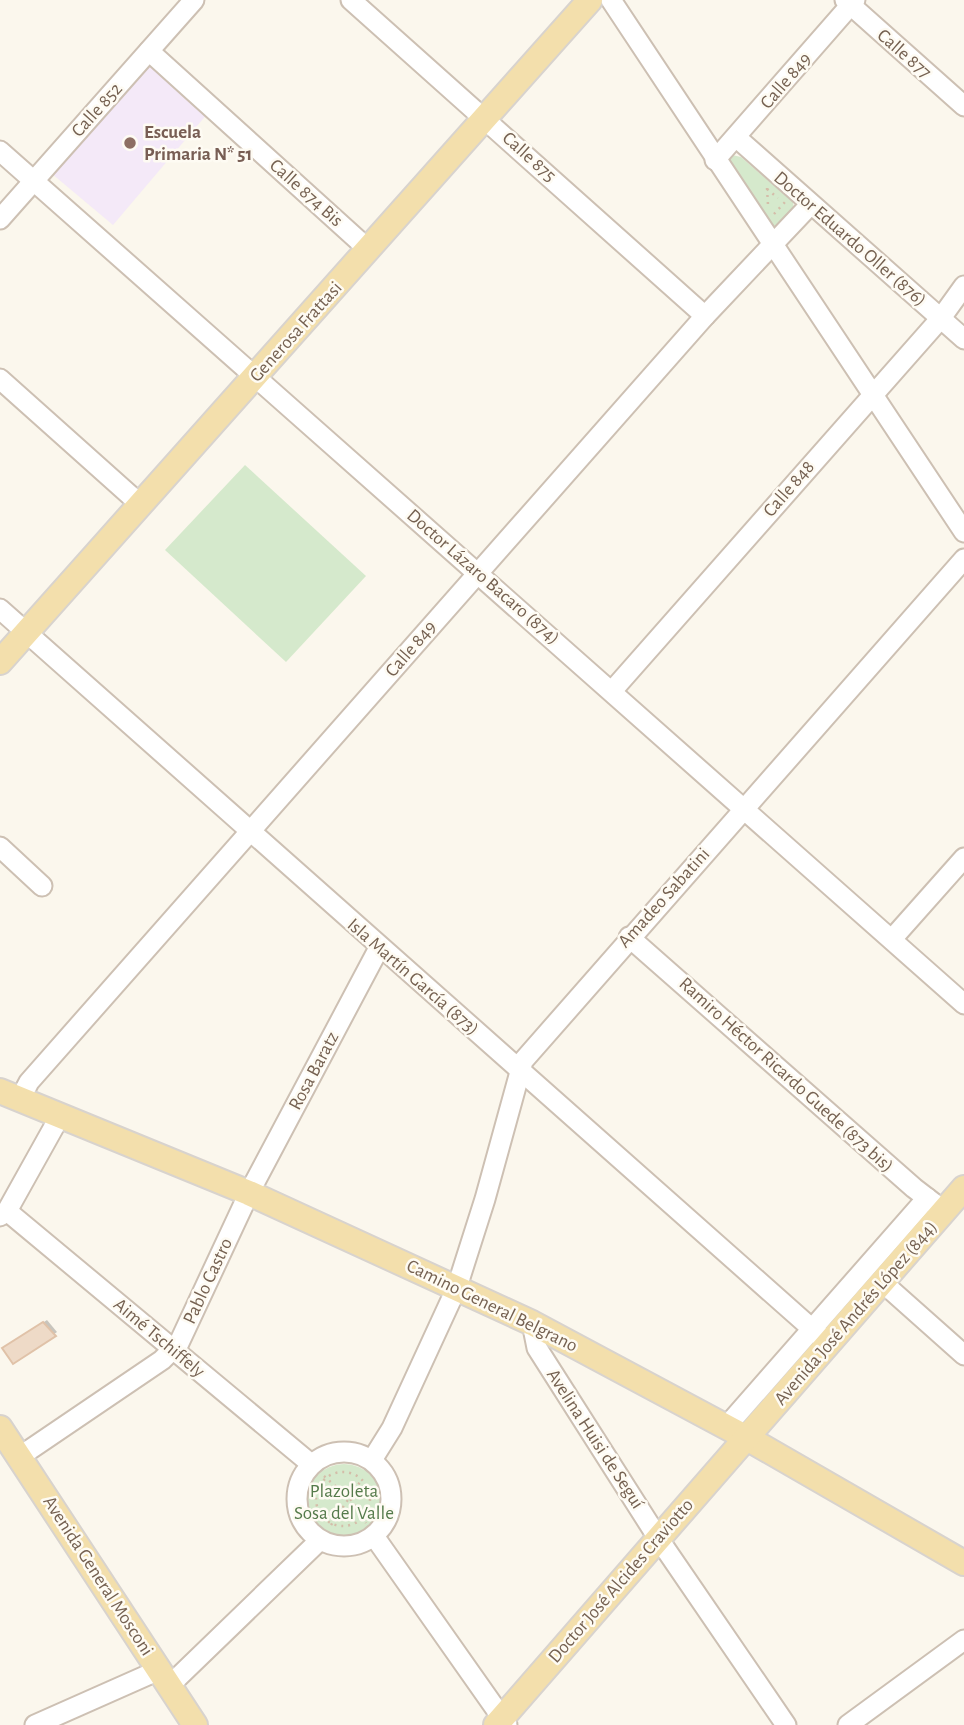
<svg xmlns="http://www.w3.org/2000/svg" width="964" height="1725" font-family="'Alegreya Sans',sans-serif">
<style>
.education{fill:#f4e9f8}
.green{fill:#d5e9cc}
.shadow{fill:#0003}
.building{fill:#eedac7;stroke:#e0c2a8;stroke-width:2}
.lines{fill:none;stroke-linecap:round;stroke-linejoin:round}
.minor-casing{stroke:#cdc0b3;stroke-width:23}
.major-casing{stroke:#d8d3ce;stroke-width:28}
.path{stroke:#d4bda9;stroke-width:2.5;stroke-dasharray:2 5;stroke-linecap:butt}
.minor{stroke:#fff;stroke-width:19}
.major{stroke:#f3dfac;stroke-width:24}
.education-dot{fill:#8d6e63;stroke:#fefbf3;stroke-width:2.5}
.labels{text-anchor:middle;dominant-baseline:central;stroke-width:5;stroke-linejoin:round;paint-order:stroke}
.street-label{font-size:19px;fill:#756151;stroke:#fefbf3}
.education-label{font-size:19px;font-weight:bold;fill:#785e54;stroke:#fefbf3;text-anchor:start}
.park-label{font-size:19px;fill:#547a4a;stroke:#fefbf3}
</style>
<rect width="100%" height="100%" fill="#fbf7ed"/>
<polygon class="education" points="149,61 208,113 113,225 51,173"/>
<g class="green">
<polygon points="732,155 741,157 793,202 794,210 777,230 772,230 725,165"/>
<polygon points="245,465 366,576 286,662 165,550"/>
<circle cx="344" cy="1502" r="38"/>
</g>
<polygon class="shadow" points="47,1320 57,1332 13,1362 8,1346"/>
<polygon class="building" points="43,1322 56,1336 13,1364 2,1348"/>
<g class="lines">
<g class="minor-casing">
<g id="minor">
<polyline points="351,0 705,316"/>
<polyline points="611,0 964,532"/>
<polyline points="845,0 964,106"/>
<polyline points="149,51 369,250"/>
<polyline points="737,138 964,339"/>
<polyline points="0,151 964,1004"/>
<polyline points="715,160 855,0"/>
<polyline points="0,219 194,0"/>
<polyline points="0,379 141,505"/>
<polyline points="0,609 828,1343"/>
<polyline points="612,691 941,318 964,286"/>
<polyline points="0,847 42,886"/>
<polyline points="629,937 914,1188 944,1211"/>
<polyline points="892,939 964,858"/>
<polyline points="20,1099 29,1082 705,316 810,205"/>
<polyline points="7,1211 311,1464"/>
<polyline points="0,1216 7,1211 60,1116"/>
<polyline points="882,1282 964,1355"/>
<polyline points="532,1323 537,1348 658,1538 786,1725"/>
<polyline points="726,1427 927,1198"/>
<circle cx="344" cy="1499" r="47"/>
<polyline points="19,1457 162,1360 179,1343 249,1193 379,948"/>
<polyline points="372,1460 392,1428 457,1287 485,1199 523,1061 964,559"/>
<polyline points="374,1536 507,1725"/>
<polyline points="169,1686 320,1540"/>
<polyline points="35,1725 159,1670"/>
<polyline points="848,1725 964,1640"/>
</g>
</g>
<g class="major-casing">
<g id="major">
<polyline points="0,662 590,0"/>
<polyline points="0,1091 249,1193 532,1323 747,1438 964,1563"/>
<polyline points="0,1428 195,1725"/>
<polyline points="496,1725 964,1188"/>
</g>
</g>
<g class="path">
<polyline points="767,188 768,205"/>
<polyline points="767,189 778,198"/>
<polyline points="774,214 786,201"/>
<circle cx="343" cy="1499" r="27"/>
<polyline points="324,1476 351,1500 366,1523"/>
<polyline points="331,1525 362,1479"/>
</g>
<use href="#minor" class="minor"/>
<use href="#major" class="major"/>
</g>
<circle class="education-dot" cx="130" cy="143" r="7"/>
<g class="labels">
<g class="street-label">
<text transform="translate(904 54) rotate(41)">Calle 877</text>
<text transform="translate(786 81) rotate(-49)">Calle 849</text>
<text transform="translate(97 110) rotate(-48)">Calle 852</text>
<text transform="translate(529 157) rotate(42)">Calle 875</text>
<text transform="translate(306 193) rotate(42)">Calle 874 Bis</text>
<text transform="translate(850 239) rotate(41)">Doctor Eduardo Oller (876)</text>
<text transform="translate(296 332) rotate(-48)">Generosa Frattasi</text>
<text transform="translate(789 489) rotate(-49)">Calle 848</text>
<text transform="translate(483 577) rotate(41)">Doctor Lázaro Bacaro (874)</text>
<text transform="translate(411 649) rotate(-49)">Calle 849</text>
<text transform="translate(664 898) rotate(-48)">Amadeo Sabatini</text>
<text transform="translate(413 977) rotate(41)">Isla Martín García (873)</text>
<text transform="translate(314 1071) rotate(-62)">Rosa Baratz</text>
<text transform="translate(786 1075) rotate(42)">Ramiro Héctor Ricardo Guede (873 bis)</text>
<text transform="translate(208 1281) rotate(-65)">Pablo Castro</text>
<text transform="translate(492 1306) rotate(26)">Camino General Belgrano</text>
<text transform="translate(856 1313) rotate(-49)">Avenida José Andrés López (844)</text>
<text transform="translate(159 1338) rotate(40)">Aimé Tschiffely</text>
<text transform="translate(595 1439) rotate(57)">Avelina Huisi de Seguí</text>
<text transform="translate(98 1576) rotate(57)">Avenida General Mosconi</text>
<text transform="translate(621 1581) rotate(-49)">Doctor José Alcides Craviotto</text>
</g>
<g class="education-label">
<text x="144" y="132">Escuela<tspan x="144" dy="22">Primaria N* 51</tspan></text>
</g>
<g class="park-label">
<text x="344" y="1491">Plazoleta<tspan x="344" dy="22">Sosa del Valle</tspan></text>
</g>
</g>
</svg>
